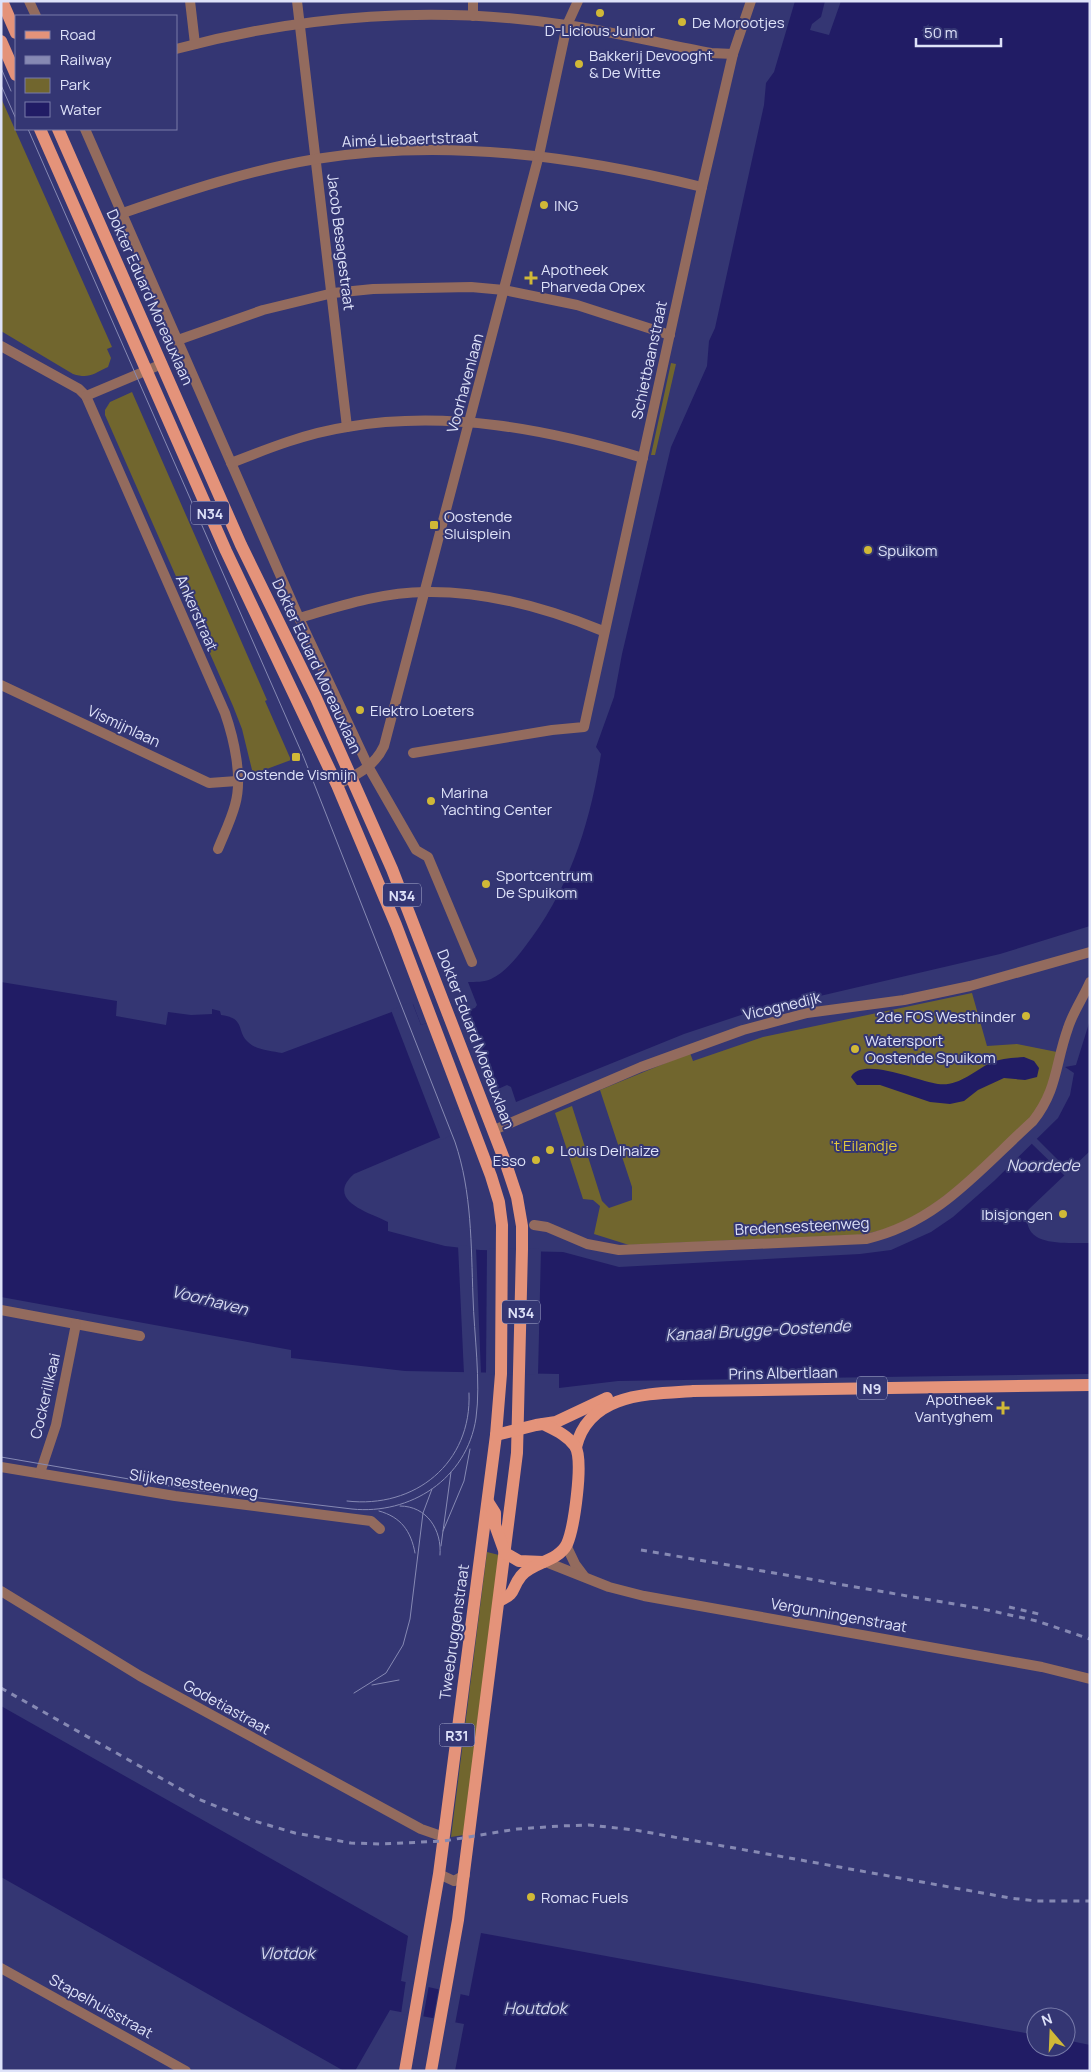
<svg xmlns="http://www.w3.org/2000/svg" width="1091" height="2072" font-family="Manrope,sans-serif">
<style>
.green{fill:#71662e}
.water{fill:#211c65}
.pier{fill:#343673}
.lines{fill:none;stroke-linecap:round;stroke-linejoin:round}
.minor{stroke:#936b5e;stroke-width:10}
.tertiary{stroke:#936b5e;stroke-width:10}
.primary{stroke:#e4937a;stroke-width:12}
.tram{stroke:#8689b3;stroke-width:1}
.rail{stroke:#8689b3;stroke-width:3;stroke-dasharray:6 6;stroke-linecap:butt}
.poi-dot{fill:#d0b837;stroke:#343673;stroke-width:2}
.labels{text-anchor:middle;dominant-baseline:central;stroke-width:4;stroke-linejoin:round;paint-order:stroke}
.shield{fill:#343673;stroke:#abaed1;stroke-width:1}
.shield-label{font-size:14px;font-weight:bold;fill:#dee2f9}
.poi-label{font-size:15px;fill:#dee2f9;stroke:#343673;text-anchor:start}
.street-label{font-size:15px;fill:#dee2f9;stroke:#343673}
.park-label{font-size:15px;fill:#e2c83d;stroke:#343673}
.water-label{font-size:16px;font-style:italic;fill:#d7daf1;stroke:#343673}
</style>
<rect width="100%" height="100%" fill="#343673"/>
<g class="green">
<path d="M 1,98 L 112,347 L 107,349 L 111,358 L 108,367 C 93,374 89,379 73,374 L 1,331 Z"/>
<polygon points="671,363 676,364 655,455 651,455"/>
<polygon points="132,392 267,700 265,701 291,760 253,774 242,729 233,706 105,415 105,410 110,402"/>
<path d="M 972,993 L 987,1046 L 1017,1044 L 1057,1052 C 1052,1074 1047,1094 1035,1113 C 1028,1125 1012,1136 1002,1145 C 960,1184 917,1228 858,1235 L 629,1245 L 594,1234 L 600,1206 L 593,1200 L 583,1199 L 555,1113 L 572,1106 L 602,1201 L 609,1208 L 632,1200 L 632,1187 L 600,1090 L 690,1053 L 693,1061 L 763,1037 Z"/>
<polygon points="487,1552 499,1555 464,1835 451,1837"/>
</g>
<g class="water">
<path d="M 795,1 L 825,1 L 821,17 L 812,24 L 810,30 L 829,35 L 841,1 L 1090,1 L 1090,926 L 1000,954 L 747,1013 L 684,1034 L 516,1102 L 511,1087 L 507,1085 L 453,1109 L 458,1130 L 354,1174 C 324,1201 371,1213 388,1222 L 388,1231 L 445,1246 L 480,1250 L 563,1252 L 619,1267 L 860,1254 L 891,1250 L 931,1232 L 953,1217 L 994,1181 L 1058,1118 L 1070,1095 L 1074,1073 L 1065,1067 L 1076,1065 L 1090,1020 L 1090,1151 L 1028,1210 C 1020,1249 1065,1242 1090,1243 L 1090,1374 L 618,1381 L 559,1388 L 559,1374 L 405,1371 L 291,1358 L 291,1350 L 1,1297 L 1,982 L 117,1001 L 116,1016 L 166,1025 L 168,1012 L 191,1015 L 212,1014 L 212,1009 L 220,1011 L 221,1015 C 246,1018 236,1031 248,1042 C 256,1050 271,1051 282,1053 L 413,1004 L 421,1025 L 475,1008 L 477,1005 L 468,982 C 475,982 485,982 491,979 C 504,973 516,959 524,948 C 569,891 590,824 601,754 L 596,747 L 614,697 L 622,654 L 671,447 L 707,366 L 709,341 L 715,328 L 764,105 L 766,83 L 774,72 Z"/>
<path d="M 1024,1057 L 1034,1061 L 1039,1068 L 1037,1077 L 1025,1080 L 1004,1078 L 978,1090 L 964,1101 L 950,1104 L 930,1102 L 880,1085 L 857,1085 L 851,1077 C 862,1056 920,1082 938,1084 C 958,1087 974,1071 990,1063 C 1001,1058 1013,1058 1024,1057 Z"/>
<polygon points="1,1706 408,1936 401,1981 469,1996 481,1933 1036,2035 1036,2047 1066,2047 1066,2040 1090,2045 1090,2071 455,2071 464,2024 390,2010 355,2071 344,2071 1,1877"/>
</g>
<g class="pier">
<polygon points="412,1002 421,1025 466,1008 499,1092 454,1109 461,1131 441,1140 391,1010"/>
<polygon points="1035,1137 1071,1173 1066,1177 1030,1142"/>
<polygon points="458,1245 476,1247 481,1374 464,1374"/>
<polygon points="487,1248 541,1249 538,1375 486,1374"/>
<polygon points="406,1980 429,1985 423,2018 401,2014"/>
<polygon points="439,1987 461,1992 455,2024 433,2020"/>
</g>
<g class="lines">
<g class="minor">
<polyline points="29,1 36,16"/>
<polyline points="190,1 195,44"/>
<polyline points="297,1 347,427"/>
<polyline points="473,16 473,1"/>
<path d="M 176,49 C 302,15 437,5 566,25 C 615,32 663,44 711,53 L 733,54"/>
<polyline points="85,129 299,618 369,768 416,850 428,857 472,962"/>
<path d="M 123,213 C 186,191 250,170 316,159 C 445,138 576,156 702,187"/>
<polyline points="178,340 263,310 333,293 373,289 471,287 504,290 577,305 670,335"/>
<path d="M 1,346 L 79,389 L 86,396 L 225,713 C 234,739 243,778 235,805 C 231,820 224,834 218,849"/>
<polyline points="86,396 162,364"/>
<path d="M 231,463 C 269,448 307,433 347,427 C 447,410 547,429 643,458"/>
<path d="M 299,618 C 340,606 383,592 426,592 C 487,591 547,608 603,631"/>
<polyline points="1,685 209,783 237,781"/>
<polyline points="413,753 552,730 584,727 702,187 733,54 751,1"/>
<polyline points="494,1130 641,1067 743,1030 807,1013 904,1000 970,986 1090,952"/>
<path d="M 534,1225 L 547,1227 L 587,1244 L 619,1250 L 866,1239 C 938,1223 980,1169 1033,1121 C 1058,1089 1055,1064 1068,1028 C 1073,1012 1083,998 1090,982"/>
<polyline points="1,1310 140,1336"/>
<polyline points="1,1467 175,1496 371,1521 380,1529"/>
<polyline points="40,1473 56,1425 76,1324"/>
<polyline points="566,1545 575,1564 584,1576"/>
<polyline points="546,1562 609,1587 644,1596 1042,1667 1090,1679"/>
<polyline points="1,1591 140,1676 421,1829 444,1837"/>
<polyline points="439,1874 454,1881 465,1875"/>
<polyline points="1,1968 186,2071"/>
</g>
<path class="tertiary" d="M 337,785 C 358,774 374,767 384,746 L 539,155 L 567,25 L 578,1"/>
<g class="primary">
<polyline points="2,1 16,33"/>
<polyline points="1,41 16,75"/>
<polyline points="40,129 226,551 337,785 396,925 491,1176 499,1202 502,1225 501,1374 496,1435 439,1874 405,2071"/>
<polyline points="58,129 241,545 316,698 392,869 506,1164 517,1197 522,1226 522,1249 517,1453 458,1920 431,2071"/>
<polyline points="496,1435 536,1425 556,1422 607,1398"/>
<path d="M 576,1447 C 589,1393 648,1394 693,1391 L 1090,1385"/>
<polyline points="488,1502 495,1513 495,1525 505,1553 519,1561 543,1562"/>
<path d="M 499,1601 C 518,1592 510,1590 521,1576 C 532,1562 558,1562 567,1544 C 574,1528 584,1460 575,1446 C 567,1435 555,1430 543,1424"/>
</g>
<g class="tram">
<polyline points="1,68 11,91"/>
<polyline points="1,85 16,119"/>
<path d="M 1,1457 L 193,1490 L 352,1509 C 410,1515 467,1479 476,1418 C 481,1382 474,1334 473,1297 C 471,1245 472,1192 455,1142 L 304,758 L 28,129"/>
<path d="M 347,1501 C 415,1509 472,1463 469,1393"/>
<path d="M 400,1506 C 427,1506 442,1530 440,1555"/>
<path d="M 379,1511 C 401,1517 411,1531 415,1553"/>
<polyline points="443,1531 464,1481 470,1449"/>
<polyline points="441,1546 451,1472"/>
<polyline points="372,1685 399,1680"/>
<polyline points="354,1693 386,1673 403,1645 410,1619 423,1513 432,1489"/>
</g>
<g class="rail">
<polyline points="641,1550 983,1609 1037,1621 1090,1639"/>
<polyline points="1009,1607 1043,1615"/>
<polyline points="1,1688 198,1799 251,1820 295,1833 351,1843 381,1844 444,1841 517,1829 560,1826 589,1825 635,1830 1010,1898 1037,1901 1090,1901"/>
</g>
</g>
<g class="poi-dot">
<circle cx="600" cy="13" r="5"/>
<circle cx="682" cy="22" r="5"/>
<circle cx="579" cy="64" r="5"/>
<circle cx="544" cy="205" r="5"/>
<path d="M528.5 270.5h5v5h5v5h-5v5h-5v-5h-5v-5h5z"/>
<rect x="429" y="520" width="10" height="10" rx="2.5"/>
<circle cx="868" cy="550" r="5"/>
<circle cx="360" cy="710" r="5"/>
<rect x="291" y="752" width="10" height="10" rx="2.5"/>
<circle cx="431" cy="801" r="5"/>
<circle cx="486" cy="884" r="5"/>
<circle cx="1026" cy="1016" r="5"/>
<circle cx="855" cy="1049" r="5"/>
<circle cx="550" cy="1150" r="5"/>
<circle cx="536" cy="1160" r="5"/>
<circle cx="1063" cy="1214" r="5"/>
<path d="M1000.5 1400.5h5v5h5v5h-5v5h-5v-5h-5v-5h5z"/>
<circle cx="531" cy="1897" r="5"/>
</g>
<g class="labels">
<g class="shield">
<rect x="191" y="501.5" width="38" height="23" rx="4"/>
<rect x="383" y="883.5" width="38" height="23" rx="4"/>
<rect x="502" y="1300.5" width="38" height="23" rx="4"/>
<rect x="857" y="1376.5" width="30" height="23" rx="4"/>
<rect x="439.5" y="1723.5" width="35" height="23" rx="4"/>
</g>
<g class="shield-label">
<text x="210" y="513">N34</text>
<text x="402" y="895">N34</text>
<text x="521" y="1312">N34</text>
<text x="872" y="1388">N9</text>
<text x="457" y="1735">R31</text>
</g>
<g class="poi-label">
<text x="692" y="22">De Morootjes</text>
<text x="600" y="30" text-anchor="middle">D-Licious Junior</text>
<text x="589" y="55">Bakkerij Devooght<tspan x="589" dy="17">&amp; De Witte</tspan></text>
<text x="554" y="205">ING</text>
<text x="541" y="269">Apotheek<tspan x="541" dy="17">Pharveda Opex</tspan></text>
<text x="444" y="516">Oostende<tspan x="444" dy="17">Sluisplein</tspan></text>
<text x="878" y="550">Spuikom</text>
<text x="370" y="710">Elektro Loeters</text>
<text x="296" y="774" text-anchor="middle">Oostende Vismijn</text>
<text x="441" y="792">Marina<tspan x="441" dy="17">Yachting Center</tspan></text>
<text x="496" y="875">Sportcentrum<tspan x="496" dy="17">De Spuikom</tspan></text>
<text x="1016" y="1016" text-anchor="end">2de FOS Westhinder</text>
<text x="865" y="1040">Watersport<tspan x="865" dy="17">Oostende Spuikom</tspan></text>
<text x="560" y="1150">Louis Delhaize</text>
<text x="526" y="1160" text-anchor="end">Esso</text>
<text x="1053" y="1214" text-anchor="end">Ibisjongen</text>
<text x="993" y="1399" text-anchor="end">Apotheek<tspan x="993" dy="17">Vantyghem</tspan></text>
<text x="541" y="1897">Romac Fuels</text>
</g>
<g class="street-label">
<text transform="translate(410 139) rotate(-2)">Aimé Liebaertstraat</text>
<text transform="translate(341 242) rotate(83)">Jacob Besagestraat</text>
<text transform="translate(150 297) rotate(66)">Dokter Eduard Moreauxlaan</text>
<text transform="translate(649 360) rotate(-78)">Schietbaanstraat</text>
<text transform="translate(465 383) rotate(-75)">Voorhavenlaan</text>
<text transform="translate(197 613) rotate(66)">Ankerstraat</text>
<text transform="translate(317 666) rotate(65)">Dokter Eduard Moreauxlaan</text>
<text transform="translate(124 726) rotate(25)">Vismijnlaan</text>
<text transform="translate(782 1006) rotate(-13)">Vicognedijk</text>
<text transform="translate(476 1039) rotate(69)">Dokter Eduard Moreauxlaan</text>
<text transform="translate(802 1226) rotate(-3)">Bredensesteenweg</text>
<text transform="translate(783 1373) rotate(-1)">Prins Albertlaan</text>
<text transform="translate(45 1396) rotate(-77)">Cockerillkaai</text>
<text transform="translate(194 1483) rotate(8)">Slijkensesteenweg</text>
<text transform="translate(839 1615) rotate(10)">Vergunningenstraat</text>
<text transform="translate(454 1632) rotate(-82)">Tweebruggenstraat</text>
<text transform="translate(227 1707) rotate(29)">Godetiastraat</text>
<text transform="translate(101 2006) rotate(29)">Stapelhuisstraat</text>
</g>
<g class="park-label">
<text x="864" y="1145">'t Eilandje</text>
</g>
<g class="water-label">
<text x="1043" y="1165">Noordede</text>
<text transform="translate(210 1300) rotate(14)">Voorhaven</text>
<text transform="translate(758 1330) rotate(-3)">Kanaal Brugge-Oostende</text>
<text x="287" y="1953">Vlotdok</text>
<text x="535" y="2008">Houtdok</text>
</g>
</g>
<rect width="1091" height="2072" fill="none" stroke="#dee2f9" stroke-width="5"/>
<rect x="15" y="15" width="162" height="115" fill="#343673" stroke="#787ba9"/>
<rect x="25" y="31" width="25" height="8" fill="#e4937a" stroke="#787ba9"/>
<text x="60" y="40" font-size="15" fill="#dee2f9">Road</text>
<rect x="25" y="56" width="25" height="8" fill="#8689b3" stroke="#787ba9"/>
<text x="60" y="65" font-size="15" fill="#dee2f9">Railway</text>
<rect x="25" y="78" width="25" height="15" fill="#71662e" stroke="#787ba9"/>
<text x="60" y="90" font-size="15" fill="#dee2f9">Park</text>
<rect x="25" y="102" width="25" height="15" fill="#211c65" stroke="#787ba9"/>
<text x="60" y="115" font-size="15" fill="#dee2f9">Water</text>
<g transform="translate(1051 2032) rotate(341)"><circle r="24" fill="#343673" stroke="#787ba9"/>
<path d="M0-4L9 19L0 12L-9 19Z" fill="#d0b837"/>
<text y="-8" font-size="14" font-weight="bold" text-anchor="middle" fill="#dee2f9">N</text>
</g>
<path d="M916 38v8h85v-8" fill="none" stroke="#dee2f9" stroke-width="2.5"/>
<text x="924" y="38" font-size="15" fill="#dee2f9" stroke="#343673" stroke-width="4" paint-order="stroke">50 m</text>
</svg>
